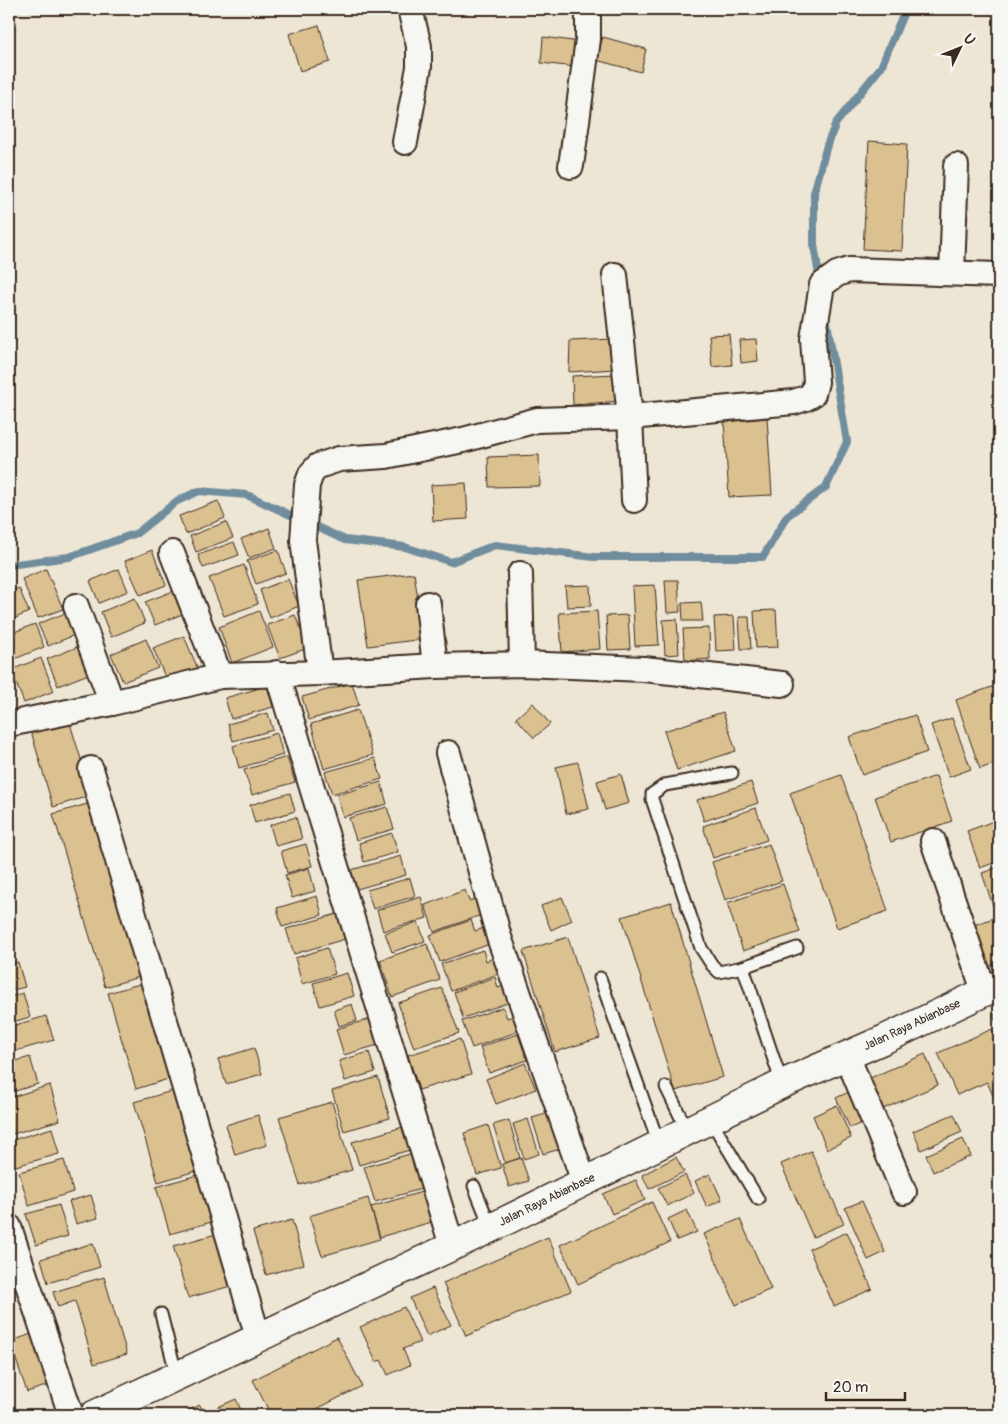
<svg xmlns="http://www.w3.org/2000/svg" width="1008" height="1424" font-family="Pangolin,sans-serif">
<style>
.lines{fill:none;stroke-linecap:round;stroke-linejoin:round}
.stream{stroke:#708d9e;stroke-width:8}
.building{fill:#dbc090;stroke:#3b2a1e}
.lane-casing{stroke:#3b2a1e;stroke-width:15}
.street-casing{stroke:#3b2a1e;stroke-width:28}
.secondary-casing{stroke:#3b2a1e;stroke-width:31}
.lane{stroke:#f6f6f2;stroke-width:11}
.street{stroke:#f6f6f2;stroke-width:24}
.secondary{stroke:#f6f6f2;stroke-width:28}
.labels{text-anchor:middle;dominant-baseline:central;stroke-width:4;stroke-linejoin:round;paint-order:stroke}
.street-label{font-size:12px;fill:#3b2a1e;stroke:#f6f6f2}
</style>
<rect width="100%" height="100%" fill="#eee6d5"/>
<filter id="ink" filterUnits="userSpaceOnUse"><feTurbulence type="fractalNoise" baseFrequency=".02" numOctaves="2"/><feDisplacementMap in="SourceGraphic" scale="10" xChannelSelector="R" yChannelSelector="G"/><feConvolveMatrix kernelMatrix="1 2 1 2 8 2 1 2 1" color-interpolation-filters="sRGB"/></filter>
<g filter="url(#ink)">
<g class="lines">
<g class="stream">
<polyline points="820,282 814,245 814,193 827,145 836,123 881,67 902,17 904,9"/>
<polyline points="9,565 69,557 137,533 177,501 199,491 247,495 345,540 405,547 451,562 495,545 594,557 763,557 787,516 826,487 847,442 826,316"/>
</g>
</g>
<g class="building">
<polygon points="319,25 330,62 300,71 289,34"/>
<polygon points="543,37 580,42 575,67 541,63"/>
<polygon points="603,37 646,49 641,72 596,60"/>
<polygon points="869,141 907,144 902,251 863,249"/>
<polygon points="729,334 732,365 712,367 709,335"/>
<polygon points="613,339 615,369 569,372 570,341"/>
<polygon points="756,339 758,361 741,363 739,340"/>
<polygon points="616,374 619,401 573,405 572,376"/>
<polygon points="9,394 13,407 9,408"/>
<polygon points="767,418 772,495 729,497 724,422"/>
<polygon points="539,455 540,486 489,487 488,457"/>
<polygon points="9,470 14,485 9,487"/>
<polygon points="466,483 468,519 433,521 431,485"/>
<polygon points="218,501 225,518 186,534 179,516"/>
<polygon points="9,505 16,525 9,528"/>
<polygon points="226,522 233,538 196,552 190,536"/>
<polygon points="269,528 276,548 249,558 241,539"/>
<polygon points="234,542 239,555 203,568 198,555"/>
<polygon points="152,550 166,585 140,595 125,561"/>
<polygon points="278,550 286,573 256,584 247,561"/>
<polygon points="244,565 258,604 224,616 209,578"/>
<polygon points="46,569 63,609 38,618 22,579"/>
<polygon points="119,569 128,591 99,603 90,581"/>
<polygon points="414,573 424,639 368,646 358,580"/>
<polygon points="288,579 299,606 270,618 260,590"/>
<polygon points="665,580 678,580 680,612 667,613"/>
<polygon points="590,585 591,606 567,607 565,586"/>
<polygon points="655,585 659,645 635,646 632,586"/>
<polygon points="19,588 29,612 11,620 9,615 9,592"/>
<polygon points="176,590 185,613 155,625 145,602"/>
<polygon points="135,598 145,623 111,637 101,612"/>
<polygon points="701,602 703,621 683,621 682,603"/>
<polygon points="776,610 778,647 756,648 754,611"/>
<polygon points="259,611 273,647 232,663 219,627"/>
<polygon points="597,611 600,649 562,652 559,613"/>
<polygon points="68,612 77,634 48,646 38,624"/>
<polygon points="295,615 308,648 280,658 267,625"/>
<polygon points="628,615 630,649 608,650 606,616"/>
<polygon points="734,616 736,650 716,651 714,617"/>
<polygon points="739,617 749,617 751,649 741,649"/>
<polygon points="677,619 679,654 665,655 663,620"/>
<polygon points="35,624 44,647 12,660 9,652 9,634"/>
<polygon points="709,628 710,659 685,661 683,629"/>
<polygon points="184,636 198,669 167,682 153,648"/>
<polygon points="146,639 158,668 123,682 111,654"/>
<polygon points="80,646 91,673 58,686 47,659"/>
<polygon points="41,658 54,691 24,703 11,670"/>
<polygon points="352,683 359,705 309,720 302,697"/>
<polygon points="997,685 999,692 999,762 980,769 956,700"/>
<polygon points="267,686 273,707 231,719 225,698"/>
<polygon points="533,703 550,724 534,738 516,718"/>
<polygon points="358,710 373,755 324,769 311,724"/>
<polygon points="723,712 736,751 677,770 664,731"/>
<polygon points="268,713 273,730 233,741 228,724"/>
<polygon points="915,715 927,752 862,775 849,737"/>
<polygon points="68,717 92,795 53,807 30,728"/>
<polygon points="952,718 971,769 949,777 931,725"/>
<polygon points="277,733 283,755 239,768 233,746"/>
<polygon points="287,757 295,782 252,795 244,770"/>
<polygon points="375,758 382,779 332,794 325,772"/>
<polygon points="578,762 589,809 566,814 556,767"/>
<polygon points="621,774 629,803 605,810 597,781"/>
<polygon points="841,775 888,911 837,928 790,793"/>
<polygon points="936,776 952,821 891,842 875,797"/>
<polygon points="381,782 387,804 343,817 337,795"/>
<polygon points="751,782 758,803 704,821 697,800"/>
<polygon points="290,793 295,811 255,823 250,805"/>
<polygon points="94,802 146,975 105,987 53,814"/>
<polygon points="387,807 394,829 356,840 349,818"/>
<polygon points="756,808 767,840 713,858 703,826"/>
<polygon points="296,817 302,839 276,846 270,825"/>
<polygon points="999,819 999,861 980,868 967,831"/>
<polygon points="392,833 398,852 364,862 359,843"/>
<polygon points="306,844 312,866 287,873 281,851"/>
<polygon points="769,844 782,881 725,900 712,862"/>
<polygon points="401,856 406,875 357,889 351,870"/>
<polygon points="999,867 999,904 993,906 982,873"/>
<polygon points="309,868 315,891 292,898 285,875"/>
<polygon points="410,878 415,896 373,909 367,890"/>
<polygon points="783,884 800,932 743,951 727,903"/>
<polygon points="465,890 469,901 478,898 484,914 434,932 425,905"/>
<polygon points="317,896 322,915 282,927 277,908"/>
<polygon points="421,897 427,918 383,931 377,910"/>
<polygon points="562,897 572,920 551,930 541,906"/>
<polygon points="671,902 723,1077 675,1091 622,917"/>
<polygon points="337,914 345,939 294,954 286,929"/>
<polygon points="999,916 999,963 983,969 968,927"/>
<polygon points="471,920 475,931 484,928 490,944 440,962 430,935"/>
<polygon points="418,922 425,941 392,952 385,933"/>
<polygon points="568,937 600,1038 555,1052 523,951"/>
<polygon points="427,944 440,980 392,997 380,960"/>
<polygon points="327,948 335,974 302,984 295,958"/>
<polygon points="483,950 486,961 496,957 501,973 451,991 441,964"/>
<polygon points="18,962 25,987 9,991 9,965"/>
<polygon points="347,973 354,996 320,1006 313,983"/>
<polygon points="495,977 498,988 508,984 513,1001 463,1018 454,992"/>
<polygon points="150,981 178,1076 136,1089 108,993"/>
<polygon points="442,988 459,1033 414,1048 398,1003"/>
<polygon points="23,993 30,1017 9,1023 9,997"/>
<polygon points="352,1004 357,1021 339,1026 334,1010"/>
<polygon points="503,1007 507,1018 516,1015 522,1030 472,1048 462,1021"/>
<polygon points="999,1013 999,1029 993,1015"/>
<polygon points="46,1016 54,1040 9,1053 9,1027"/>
<polygon points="370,1019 378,1045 344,1055 336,1029"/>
<polygon points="992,1029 998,1042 999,1041 999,1109 987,1082 957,1095 938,1053"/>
<polygon points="518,1034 527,1060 489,1073 480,1047"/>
<polygon points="460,1039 471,1074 419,1090 408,1055"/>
<polygon points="254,1048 262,1074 226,1084 218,1059"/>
<polygon points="369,1052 375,1072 345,1081 339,1061"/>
<polygon points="925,1054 938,1085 874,1113 861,1082"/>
<polygon points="30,1057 38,1084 9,1093 9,1063"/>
<polygon points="525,1063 536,1089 496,1104 486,1079"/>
<polygon points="378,1077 390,1118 344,1131 332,1091"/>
<polygon points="50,1085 60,1120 9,1135 9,1098"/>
<polygon points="179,1089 203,1169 158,1182 134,1102"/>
<polygon points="855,1089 869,1120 850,1128 836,1098"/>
<polygon points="332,1102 352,1170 300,1185 279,1117"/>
<polygon points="837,1105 851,1138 827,1149 813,1116"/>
<polygon points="549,1113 560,1149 543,1154 532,1118"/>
<polygon points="954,1114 962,1132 921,1150 913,1131"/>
<polygon points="258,1115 267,1145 235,1155 226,1125"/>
<polygon points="528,1119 539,1154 524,1159 513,1124"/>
<polygon points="509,1120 520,1158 505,1163 493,1125"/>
<polygon points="488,1125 501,1168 477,1175 464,1133"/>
<polygon points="406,1126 413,1149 359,1165 352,1142"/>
<polygon points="52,1128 59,1154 12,1167 9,1155 9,1141"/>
<polygon points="963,1139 971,1156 933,1172 926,1155"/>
<polygon points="811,1151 844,1224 813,1237 781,1164"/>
<polygon points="410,1154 421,1189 375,1202 364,1167"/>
<polygon points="676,1157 684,1172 649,1189 642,1175"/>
<polygon points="521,1158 529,1181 509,1187 502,1164"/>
<polygon points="64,1160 73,1192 29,1206 19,1172"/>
<polygon points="204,1173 218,1220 170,1234 156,1187"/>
<polygon points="710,1174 722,1200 707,1207 695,1181"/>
<polygon points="685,1175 694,1193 667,1206 658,1188"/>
<polygon points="636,1180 645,1200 612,1214 603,1194"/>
<polygon points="425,1191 435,1221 380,1237 371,1207"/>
<polygon points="91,1195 98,1218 76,1224 69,1201"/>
<polygon points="368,1198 380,1239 322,1256 309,1216"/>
<polygon points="862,1201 885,1252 868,1260 845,1208"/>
<polygon points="652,1202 670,1242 578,1284 560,1245"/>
<polygon points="999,1203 999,1219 993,1205"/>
<polygon points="59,1205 68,1236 36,1245 26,1214"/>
<polygon points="687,1210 697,1232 677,1240 668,1219"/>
<polygon points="740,1219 771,1289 736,1305 704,1234"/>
<polygon points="292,1220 304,1264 266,1275 253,1231"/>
<polygon points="223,1232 238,1284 188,1298 173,1246"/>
<polygon points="847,1232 872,1289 834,1306 809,1249"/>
<polygon points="548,1237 571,1291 466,1336 443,1283"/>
<polygon points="93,1243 100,1267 48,1283 41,1259"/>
<polygon points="104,1277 127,1354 94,1364 75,1301 58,1307 53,1292"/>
<polygon points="433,1288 451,1325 427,1336 410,1298"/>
<polygon points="404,1307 420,1342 403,1349 410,1365 388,1375 381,1360 376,1362 360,1327"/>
<polygon points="31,1334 49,1385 27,1392 10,1342"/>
<polygon points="337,1337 362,1386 305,1415 271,1415 253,1380"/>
<polygon points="236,1399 243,1415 211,1415 209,1411"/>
<polygon points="200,1405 205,1415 179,1415"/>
</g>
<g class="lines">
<g class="lane-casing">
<g id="lane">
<polyline points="732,773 665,785 652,794 652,799 701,948 712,965 719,972 743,967 782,1084"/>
<polyline points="743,967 797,948"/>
<polyline points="600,978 659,1144"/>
<polyline points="666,1087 687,1130"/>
<polyline points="710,1119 758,1199"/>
<polyline points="474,1186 491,1228"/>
<polyline points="161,1314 177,1377"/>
</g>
</g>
<g class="street-casing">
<g id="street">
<polyline points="405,142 419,67 419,46 410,9"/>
<polyline points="571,166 588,39 588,9"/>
<polyline points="952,273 956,166"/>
<polyline points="615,275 630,417 634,500"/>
<polyline points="172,553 220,676"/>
<polyline points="520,574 522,664"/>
<polyline points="428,604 435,666"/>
<polyline points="76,606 112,703"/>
<polyline points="277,673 452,1246"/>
<polyline points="320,673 303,540 307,485 311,474 318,466 339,459 386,456 463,440 537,420 630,417 794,402 806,398 813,394 816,382 813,339 822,285 837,274 849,270 999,275"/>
<polyline points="9,724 112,703 220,676 320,673 435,666 522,664 644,669 782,684"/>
<polyline points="448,753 499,937 584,1182"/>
<polyline points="91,769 258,1337"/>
<polyline points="933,841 984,991"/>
<polyline points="847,1056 904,1192"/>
<polyline points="9,1227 71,1415"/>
</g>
</g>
<g class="secondary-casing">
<polyline id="secondary" points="94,1415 491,1228 782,1084 885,1039 999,985"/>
</g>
<use href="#lane" class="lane"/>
<use href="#street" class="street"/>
<use href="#secondary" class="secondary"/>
</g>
</g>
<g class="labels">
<g class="street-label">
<text transform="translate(912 1025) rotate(-25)">Jalan Raya Abianbase</text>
<text transform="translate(547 1200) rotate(-26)">Jalan Raya Abianbase</text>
</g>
</g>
<rect width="1008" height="1424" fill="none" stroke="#f6f6f2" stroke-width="30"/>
<rect x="15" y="15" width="978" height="1394" fill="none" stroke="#3b2a1e" stroke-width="2" filter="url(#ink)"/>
<g transform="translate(960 48) rotate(47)" stroke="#f6f6f2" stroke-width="4" paint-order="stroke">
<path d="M0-4L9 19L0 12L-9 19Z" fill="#3b2a1e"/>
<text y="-8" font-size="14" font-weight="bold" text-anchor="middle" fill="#3b2a1e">U</text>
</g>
<path d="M826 1392v8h79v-8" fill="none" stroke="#3b2a1e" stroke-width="2.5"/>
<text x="833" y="1392" font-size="15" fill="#3b2a1e" stroke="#f6f6f2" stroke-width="4" paint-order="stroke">20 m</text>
</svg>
